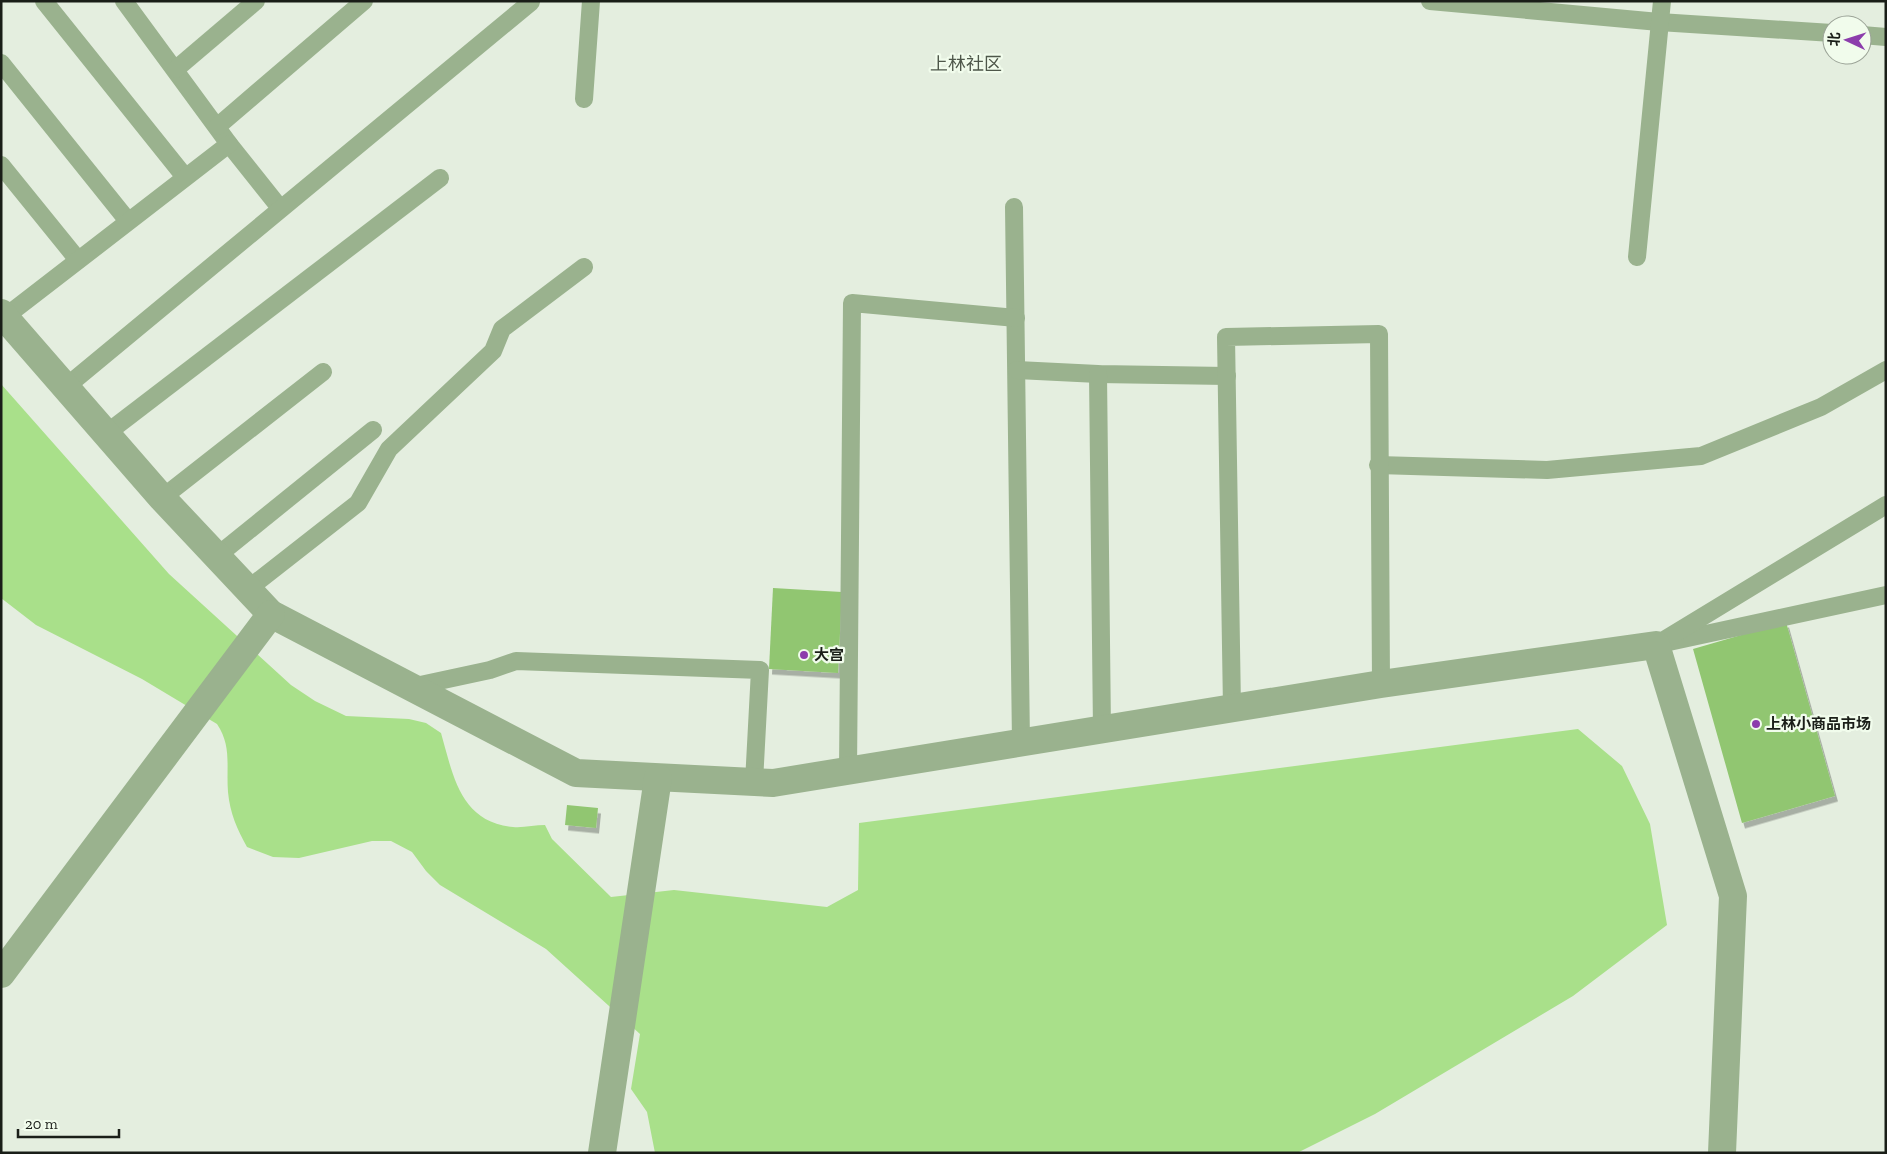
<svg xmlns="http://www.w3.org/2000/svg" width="1887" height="1154" font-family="'Zilla Slab','Noto Sans SC',serif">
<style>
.water{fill:#a9e08a}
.building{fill:#91c671;filter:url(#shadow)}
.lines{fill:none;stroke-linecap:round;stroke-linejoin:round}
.service{stroke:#9ab28e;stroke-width:18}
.minor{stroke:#9ab28e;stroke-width:28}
.poi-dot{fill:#8c3dac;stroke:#f1fcec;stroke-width:2}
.labels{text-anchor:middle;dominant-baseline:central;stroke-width:4.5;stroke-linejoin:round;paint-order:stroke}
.poi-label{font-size:15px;font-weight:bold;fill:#1a1e18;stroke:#f1fcec;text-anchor:start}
.quarter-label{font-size:18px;fill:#4e574a;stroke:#f1fcec}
</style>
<defs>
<filter id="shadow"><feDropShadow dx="3" dy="5.5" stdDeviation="0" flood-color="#0004"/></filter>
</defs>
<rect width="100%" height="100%" fill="#e4eedf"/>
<path class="water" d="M 1,384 L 169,574 L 291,685 L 315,701 L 346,716 L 409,719 L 426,723 L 441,733 C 453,775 460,822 513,827 C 523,828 535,825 545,825 L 552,839 L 611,897 L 674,890 L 827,907 L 858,890 L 859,823 L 1578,729 L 1622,766 L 1650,824 L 1667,925 L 1573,996 L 1375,1114 L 1297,1153 L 655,1153 L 647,1112 L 631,1089 L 640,1034 L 546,949 L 440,885 L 426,871 L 412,852 L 391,841 L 372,841 L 299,858 L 273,857 L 247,847 C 237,829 230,813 228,792 C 226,767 232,746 217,724 L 142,679 L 36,625 L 1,598 Z"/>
<g class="building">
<polygon points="773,588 842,592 838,673 769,669"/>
<polygon points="1786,622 1835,796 1742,823 1693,649"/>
<polygon points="567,805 598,808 596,828 565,825"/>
</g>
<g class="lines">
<g class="service">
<polyline points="44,1 185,177"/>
<polyline points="124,1 229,144 280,208"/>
<polyline points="1430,1 1659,22 1832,33"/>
<polyline points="1862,35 1886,37"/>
<polyline points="1,63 128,221"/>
<polyline points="176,69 256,1"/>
<polyline points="584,99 591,1"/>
<polyline points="218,126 364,1"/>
<polyline points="1,165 78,260"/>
<polyline points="1014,207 1021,743"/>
<polyline points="1637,257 1662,1"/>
<polyline points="5,317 229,144"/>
<polyline points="1017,370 1098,374 1227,376"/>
<polyline points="1098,374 1102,730"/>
<polyline points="67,386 531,2"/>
<polyline points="107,433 440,178"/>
<polyline points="1378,465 1547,470 1701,456 1821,407 1886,370"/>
<polyline points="162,498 323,372"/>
<polyline points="217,556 373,430"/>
<polyline points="248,589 358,503 389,449 493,351 502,329 584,267"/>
<polyline points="1669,642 1886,595"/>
<polyline points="1656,645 1886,505"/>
<polyline points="411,687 490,670 516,661 760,670 754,782"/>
<polyline points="1232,708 1226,337 1379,334 1381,684"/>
<polyline points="848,771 852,303 1016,318"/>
</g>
<g class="minor">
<polyline points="1,313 162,498 271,614 576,773 773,783 1381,684 1656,645 1733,896 1722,1153"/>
<polyline points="1,974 271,614"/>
<polyline points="602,1153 658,778"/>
</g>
</g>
<g class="poi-dot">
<circle cx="804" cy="655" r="5"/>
<circle cx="1756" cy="724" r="5"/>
</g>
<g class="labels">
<g class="poi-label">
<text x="814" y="655">大宫</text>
<text x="1766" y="724">上林小商品市场</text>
</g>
<g class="quarter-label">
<text x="966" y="64">上林社区</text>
</g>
</g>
<rect width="1887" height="1154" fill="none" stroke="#1a1e18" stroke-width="5"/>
<g transform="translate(1847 40) rotate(274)"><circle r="24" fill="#f1fcec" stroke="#9ba397"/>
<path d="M0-4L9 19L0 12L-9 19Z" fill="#8c3dac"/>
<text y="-8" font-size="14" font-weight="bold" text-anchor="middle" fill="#1a1e18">北</text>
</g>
<path d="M18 1129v8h101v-8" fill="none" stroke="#1a1e18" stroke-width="2.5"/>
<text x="25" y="1129" font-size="15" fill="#1a1e18" stroke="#f1fcec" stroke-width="4" paint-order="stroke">20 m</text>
</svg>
